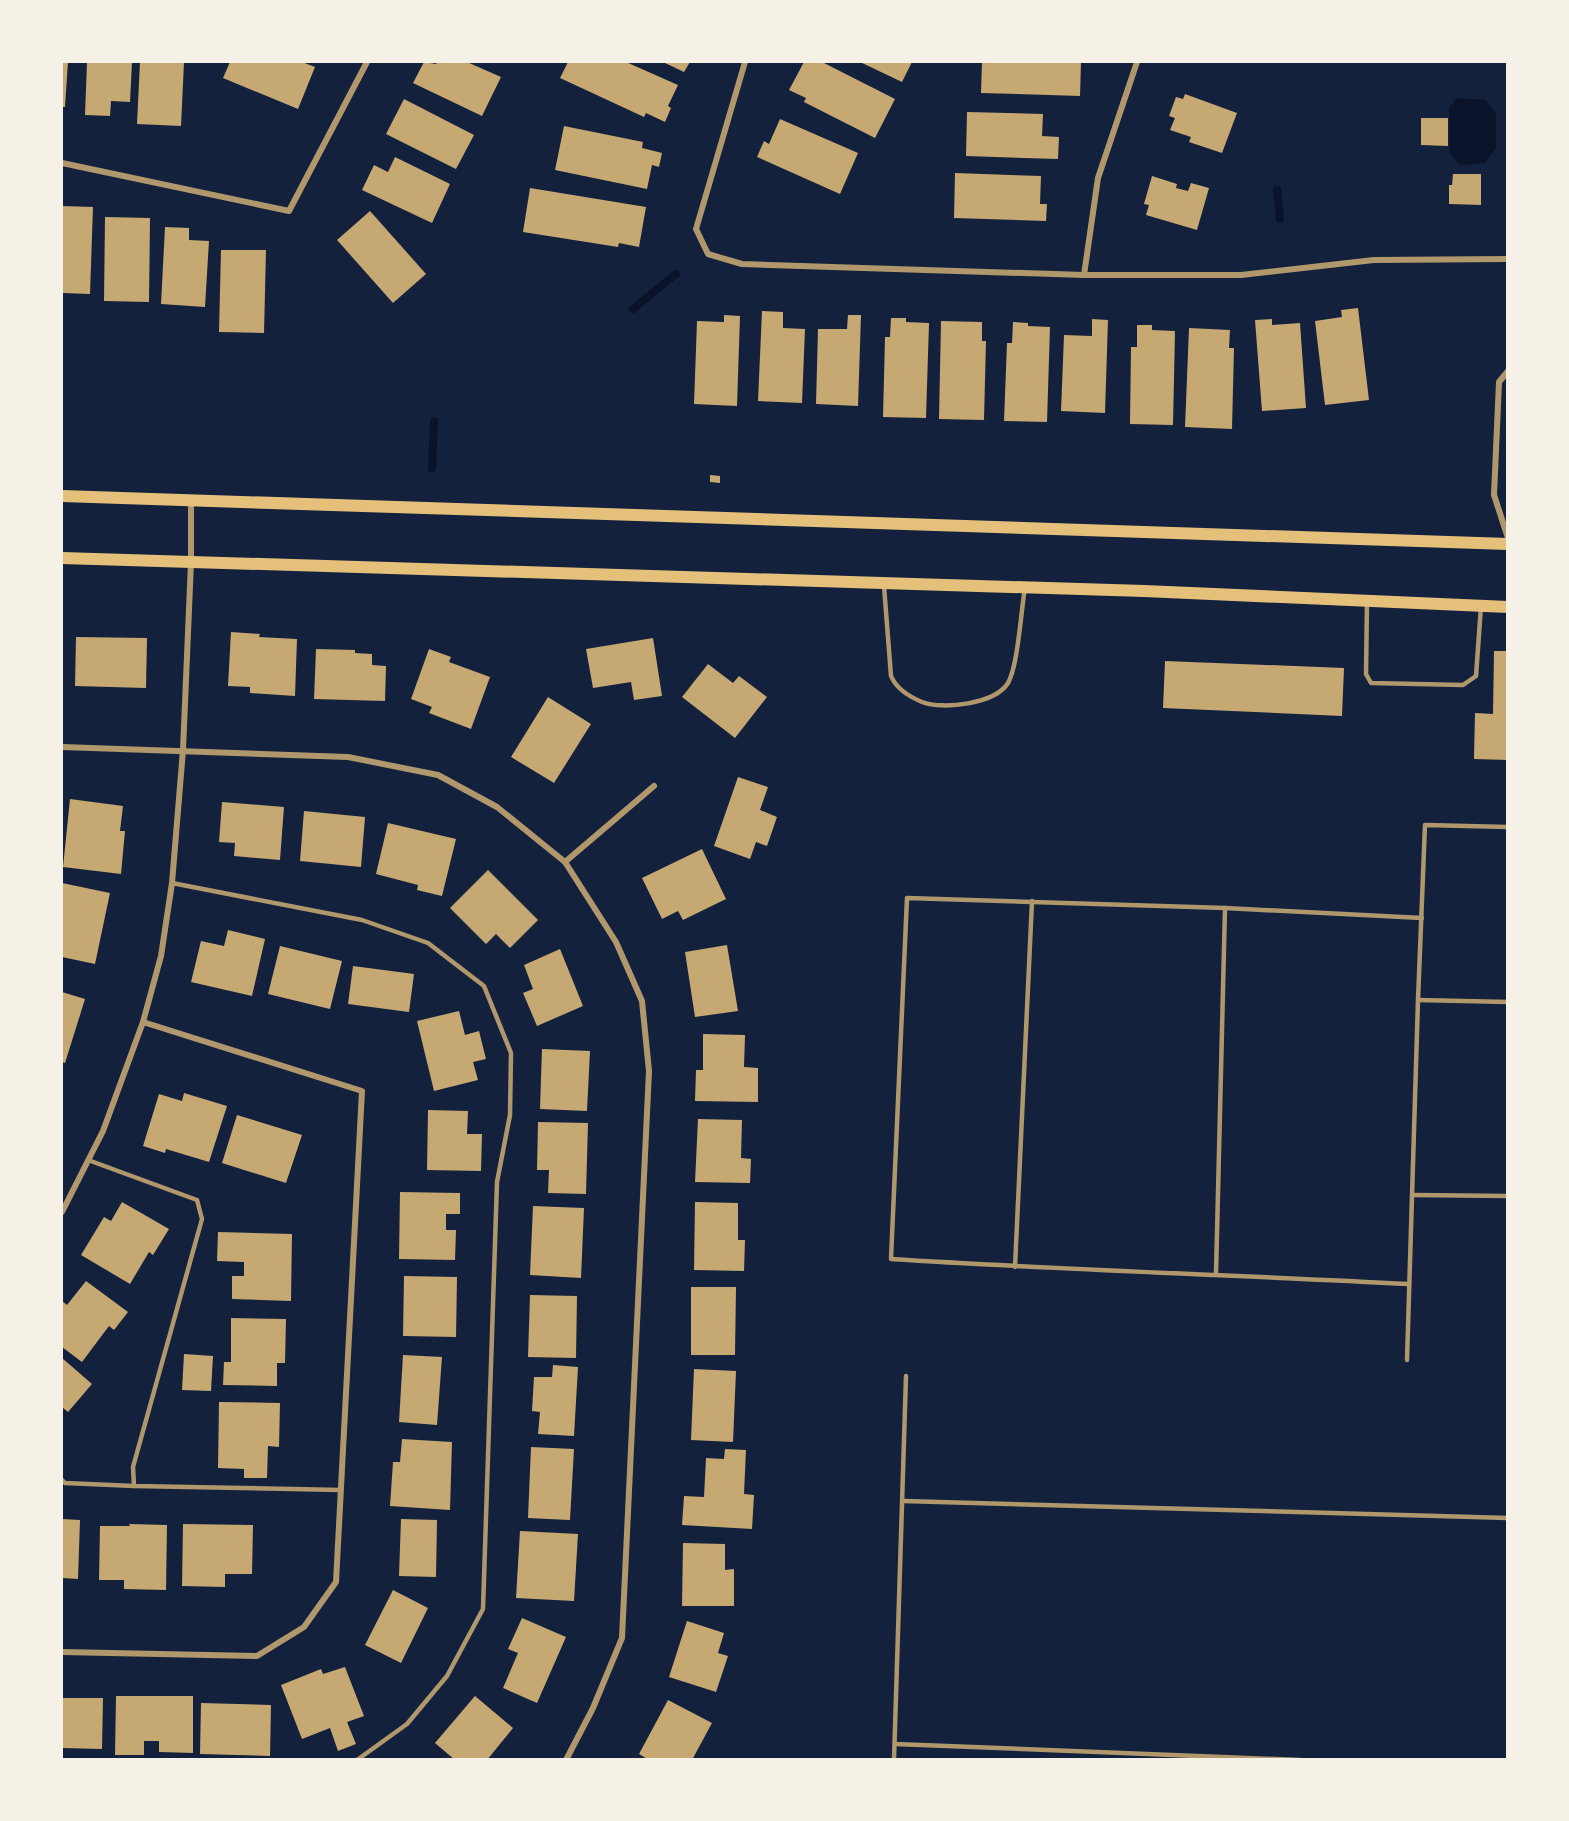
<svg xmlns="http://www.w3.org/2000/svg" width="1569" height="1821" font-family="'Exo 2',sans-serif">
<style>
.water{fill:#0b132b}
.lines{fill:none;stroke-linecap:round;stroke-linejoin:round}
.stream{stroke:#0b132b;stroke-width:8}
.building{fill:#c6a872}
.service{stroke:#b1986c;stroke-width:4.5}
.minor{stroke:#b1986c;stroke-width:6}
.secondary{stroke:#e5c07b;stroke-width:12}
</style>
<rect width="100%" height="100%" fill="#14213d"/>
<polygon class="water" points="1457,98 1486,100 1496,114 1496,148 1485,163 1460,165 1450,154 1449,108"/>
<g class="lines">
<g class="stream">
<polyline points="1277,190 1280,219"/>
<polyline points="633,309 676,274"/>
<polyline points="432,468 434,421"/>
</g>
</g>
<g class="building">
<polygon points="62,62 68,62 65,107 62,107"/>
<polygon points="87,62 132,62 130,102 111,101 110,116 85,115"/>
<polygon points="140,62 184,62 181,126 137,124"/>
<polygon points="230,62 302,62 315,67 298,109 223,78"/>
<polygon points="424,62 436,64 437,62 467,62 501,77 482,116 413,83"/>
<polygon points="568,62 626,62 678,85 668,106 671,108 665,122 646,113 644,117 560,78"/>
<polygon points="663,62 690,62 684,72"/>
<polygon points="804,62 822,62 895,99 875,138 804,102 806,98 789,90"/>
<polygon points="860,62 912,62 902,82"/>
<polygon points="982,62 1081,62 1080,96 981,93"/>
<polygon points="1185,94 1237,113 1222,153 1189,142 1191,137 1170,130 1175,118 1169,116 1176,97 1183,99"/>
<polygon points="404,99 474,135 456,169 386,134"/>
<polygon points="967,112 1043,114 1042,136 1059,137 1058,159 966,156"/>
<polygon points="1421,118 1448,118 1448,146 1421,145"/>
<polygon points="780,119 858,153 840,194 757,157 764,141 769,144"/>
<polygon points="564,126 643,142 642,148 662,153 659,167 652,165 647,189 555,170"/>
<polygon points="395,157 450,184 432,223 362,190 374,165 388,172"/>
<polygon points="955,173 1041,176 1040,204 1047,204 1046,221 954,218"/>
<polygon points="1453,174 1481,174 1481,205 1449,204 1449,185 1452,185"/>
<polygon points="1152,176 1177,184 1176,188 1188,191 1191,183 1209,188 1197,230 1146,215 1149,205 1144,204"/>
<polygon points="530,188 646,207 639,247 619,243 618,247 523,232"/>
<polygon points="62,206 93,207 90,294 62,293"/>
<polygon points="370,211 426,274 393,303 337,240"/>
<polygon points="105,217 150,218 149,302 104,301"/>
<polygon points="165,227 189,228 189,240 209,241 205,307 161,304"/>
<polygon points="221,250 266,250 264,333 219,332"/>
<polygon points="1358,308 1369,400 1325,405 1315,321 1342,317 1341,310"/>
<polygon points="762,311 783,312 783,328 805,329 802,403 758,401"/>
<polygon points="724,315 740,316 737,406 694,404 697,321 724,322"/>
<polygon points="848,315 861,315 858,406 816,404 818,329 847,329"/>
<polygon points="891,318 906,318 906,322 929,323 926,418 883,417 885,337 890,337"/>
<polygon points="1092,319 1108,320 1105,413 1061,411 1064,335 1092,336"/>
<polygon points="1272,319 1272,325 1300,323 1306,408 1262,411 1255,320"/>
<polygon points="941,321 982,322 982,341 986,341 984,420 939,419"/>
<polygon points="1013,322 1028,323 1028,326 1050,327 1047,422 1004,421 1007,343 1012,343"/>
<polygon points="1137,325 1152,325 1152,330 1175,331 1173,425 1130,424 1131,347 1137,347"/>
<polygon points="1189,328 1230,330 1229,348 1234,348 1232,429 1185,427"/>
<polygon points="710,475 720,476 720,483 710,482"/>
<polygon points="231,632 260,634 259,637 297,639 295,696 250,693 250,687 228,686"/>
<polygon points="76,637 147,638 146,688 75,686"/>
<polygon points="653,638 662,696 634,700 631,682 593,688 586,649"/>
<polygon points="316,649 355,650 355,653 372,654 372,665 386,666 385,701 314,699"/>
<polygon points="429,649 451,657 449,662 490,677 471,729 429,713 432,707 411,699"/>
<polygon points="1494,651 1508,651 1508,760 1474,759 1475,713 1493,714"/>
<polygon points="1165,661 1344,668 1342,716 1163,708"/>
<polygon points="708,664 733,683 739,676 767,697 735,738 682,697"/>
<polygon points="548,697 591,724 554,783 511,757"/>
<polygon points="738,777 768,787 760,810 777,817 767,846 756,842 750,859 714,846"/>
<polygon points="70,799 123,806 120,831 125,831 121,874 63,867"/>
<polygon points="222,802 284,807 280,860 234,856 235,843 219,842"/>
<polygon points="304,811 365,817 361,867 300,861"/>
<polygon points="388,823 456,839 442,896 417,890 418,885 376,874"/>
<polygon points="702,849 726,899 683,920 678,911 662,919 642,878"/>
<polygon points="488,870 538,920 510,948 496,934 486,944 450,908"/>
<polygon points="62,883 110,893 95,964 62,957"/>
<polygon points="228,930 265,939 252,996 191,982 201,941 224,946"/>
<polygon points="727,945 738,1011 695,1017 685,952"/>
<polygon points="280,946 342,961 330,1009 268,994"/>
<polygon points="560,949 583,1006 537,1026 523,993 533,989 524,965"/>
<polygon points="353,966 414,974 409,1012 348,1004"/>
<polygon points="62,992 85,999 65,1063 62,1062"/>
<polygon points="459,1011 465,1035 479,1031 486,1059 473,1062 478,1080 434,1091 417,1021"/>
<polygon points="703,1034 745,1035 744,1067 758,1068 758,1102 695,1101 696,1070 703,1070"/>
<polygon points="542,1049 590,1051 587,1111 540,1109"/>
<polygon points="184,1093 227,1106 209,1162 166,1149 165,1153 143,1146 159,1094 182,1101"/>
<polygon points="428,1110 468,1111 467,1134 482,1134 481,1171 427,1170"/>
<polygon points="237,1115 302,1135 286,1183 222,1163"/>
<polygon points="698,1119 742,1120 741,1158 751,1159 750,1183 695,1182"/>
<polygon points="538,1122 588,1123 586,1194 548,1193 549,1170 537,1170"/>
<polygon points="400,1192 460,1193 460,1214 446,1214 446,1230 456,1230 455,1260 399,1259"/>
<polygon points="122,1202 169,1229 153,1255 149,1252 130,1284 81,1255 104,1217 111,1221"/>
<polygon points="695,1202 738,1203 738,1240 745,1240 744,1271 694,1270"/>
<polygon points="533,1206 584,1208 581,1278 530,1275"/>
<polygon points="218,1232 292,1234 291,1301 232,1299 232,1276 244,1276 244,1262 217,1261"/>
<polygon points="404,1276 457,1277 456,1337 403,1336"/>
<polygon points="86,1281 128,1312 114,1330 109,1326 82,1362 62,1347 62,1301 67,1305"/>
<polygon points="691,1287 736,1287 735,1355 691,1355"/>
<polygon points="530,1295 577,1296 576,1358 528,1357"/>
<polygon points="231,1318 286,1319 285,1363 277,1363 277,1386 223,1385 224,1362 231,1362"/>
<polygon points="184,1354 213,1356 211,1391 182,1390"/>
<polygon points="403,1355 442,1357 437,1425 399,1422"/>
<polygon points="62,1358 92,1384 68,1412 62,1407"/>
<polygon points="553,1365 578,1367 574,1436 538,1434 540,1412 532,1411 534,1377 552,1377"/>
<polygon points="694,1369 736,1371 733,1442 691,1440"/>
<polygon points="219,1402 280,1403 279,1447 268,1446 267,1478 244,1478 244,1469 218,1468"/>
<polygon points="402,1439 452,1442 450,1510 390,1506 393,1462 400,1462"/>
<polygon points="531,1447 574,1449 570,1520 528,1518"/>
<polygon points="725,1449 746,1450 744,1494 754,1495 752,1529 682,1525 684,1496 704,1497 706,1458 724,1459"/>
<polygon points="62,1519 80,1520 78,1579 62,1578"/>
<polygon points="401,1519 437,1520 436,1577 399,1576"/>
<polygon points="129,1524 167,1525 166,1590 124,1589 124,1580 99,1580 100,1526 130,1526"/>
<polygon points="183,1524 253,1525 252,1574 225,1574 225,1587 182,1586"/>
<polygon points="520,1531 578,1534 574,1601 516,1598"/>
<polygon points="683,1543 725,1544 725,1570 734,1569 734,1606 682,1606"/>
<polygon points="393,1590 428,1608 401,1663 365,1645"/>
<polygon points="522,1618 566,1637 537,1703 503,1688 518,1653 508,1649"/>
<polygon points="687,1621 724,1633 718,1653 728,1656 716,1692 669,1677"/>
<polygon points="345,1667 364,1716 347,1722 356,1744 338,1751 330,1728 302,1739 281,1685 321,1669 323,1674"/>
<polygon points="116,1696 193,1696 193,1753 159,1752 159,1741 144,1741 144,1755 115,1755"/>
<polygon points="475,1696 513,1728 487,1760 455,1760 435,1743"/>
<polygon points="62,1698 103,1698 102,1749 62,1748"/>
<polygon points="668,1700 712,1723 692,1760 649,1760 639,1754"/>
<polygon points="201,1703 271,1705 270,1756 200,1754"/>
</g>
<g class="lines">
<g class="service">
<path d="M 884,586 L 891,676 C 896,688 910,697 922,702 C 943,710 995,704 1008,683 C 1018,666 1021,610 1025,588"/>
<polyline points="1367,601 1366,674 1371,683 1463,685 1476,676 1481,606"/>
<polyline points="172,883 362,920 428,943 484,986 511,1053 510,1115 497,1182 483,1609 447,1676 407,1724 357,1760"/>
<polyline points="1418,1000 1508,1002"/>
<polyline points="88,1160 197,1200 202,1219 133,1467 134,1486"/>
<polyline points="1413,1195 1508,1196"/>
<polyline points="1015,1267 1032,901"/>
<polyline points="1216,1274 1225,908"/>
<path d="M 1409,1284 C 1237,1275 1064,1270 891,1259 L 907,898 L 1225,908 L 1422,918"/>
<polyline points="1407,1360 1418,1000 1425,825 1508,827"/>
<polyline points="62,1480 65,1483 134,1486 341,1490"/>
<polyline points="903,1501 1508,1518"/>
<polyline points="895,1744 1300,1760"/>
<polyline points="894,1760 906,1376"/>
</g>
<g class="minor">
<polyline points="745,62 696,229 708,254 742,264 1084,275 1241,275 1374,260 1508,259"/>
<polyline points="62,163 289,211 367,62"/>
<polyline points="1084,275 1098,178 1137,62"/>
<polyline points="1508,371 1499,382 1494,495 1508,538"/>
<polyline points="62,747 348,757 438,775 497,807 565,862 616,942 642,1001 649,1071 622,1638 593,1708 566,1760"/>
<polyline points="565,862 654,786"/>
<polyline points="62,1212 103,1131 143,1022 161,956 172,883 183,750 191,562 191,501"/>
<polyline points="62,1652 257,1656 304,1627 336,1582 362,1091 143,1022"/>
</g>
<g class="secondary">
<polyline points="62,496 1508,544"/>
<polyline points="62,558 1144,591 1508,607"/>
</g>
</g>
<rect width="1569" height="1821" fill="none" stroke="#f6f1e7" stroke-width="126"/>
</svg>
